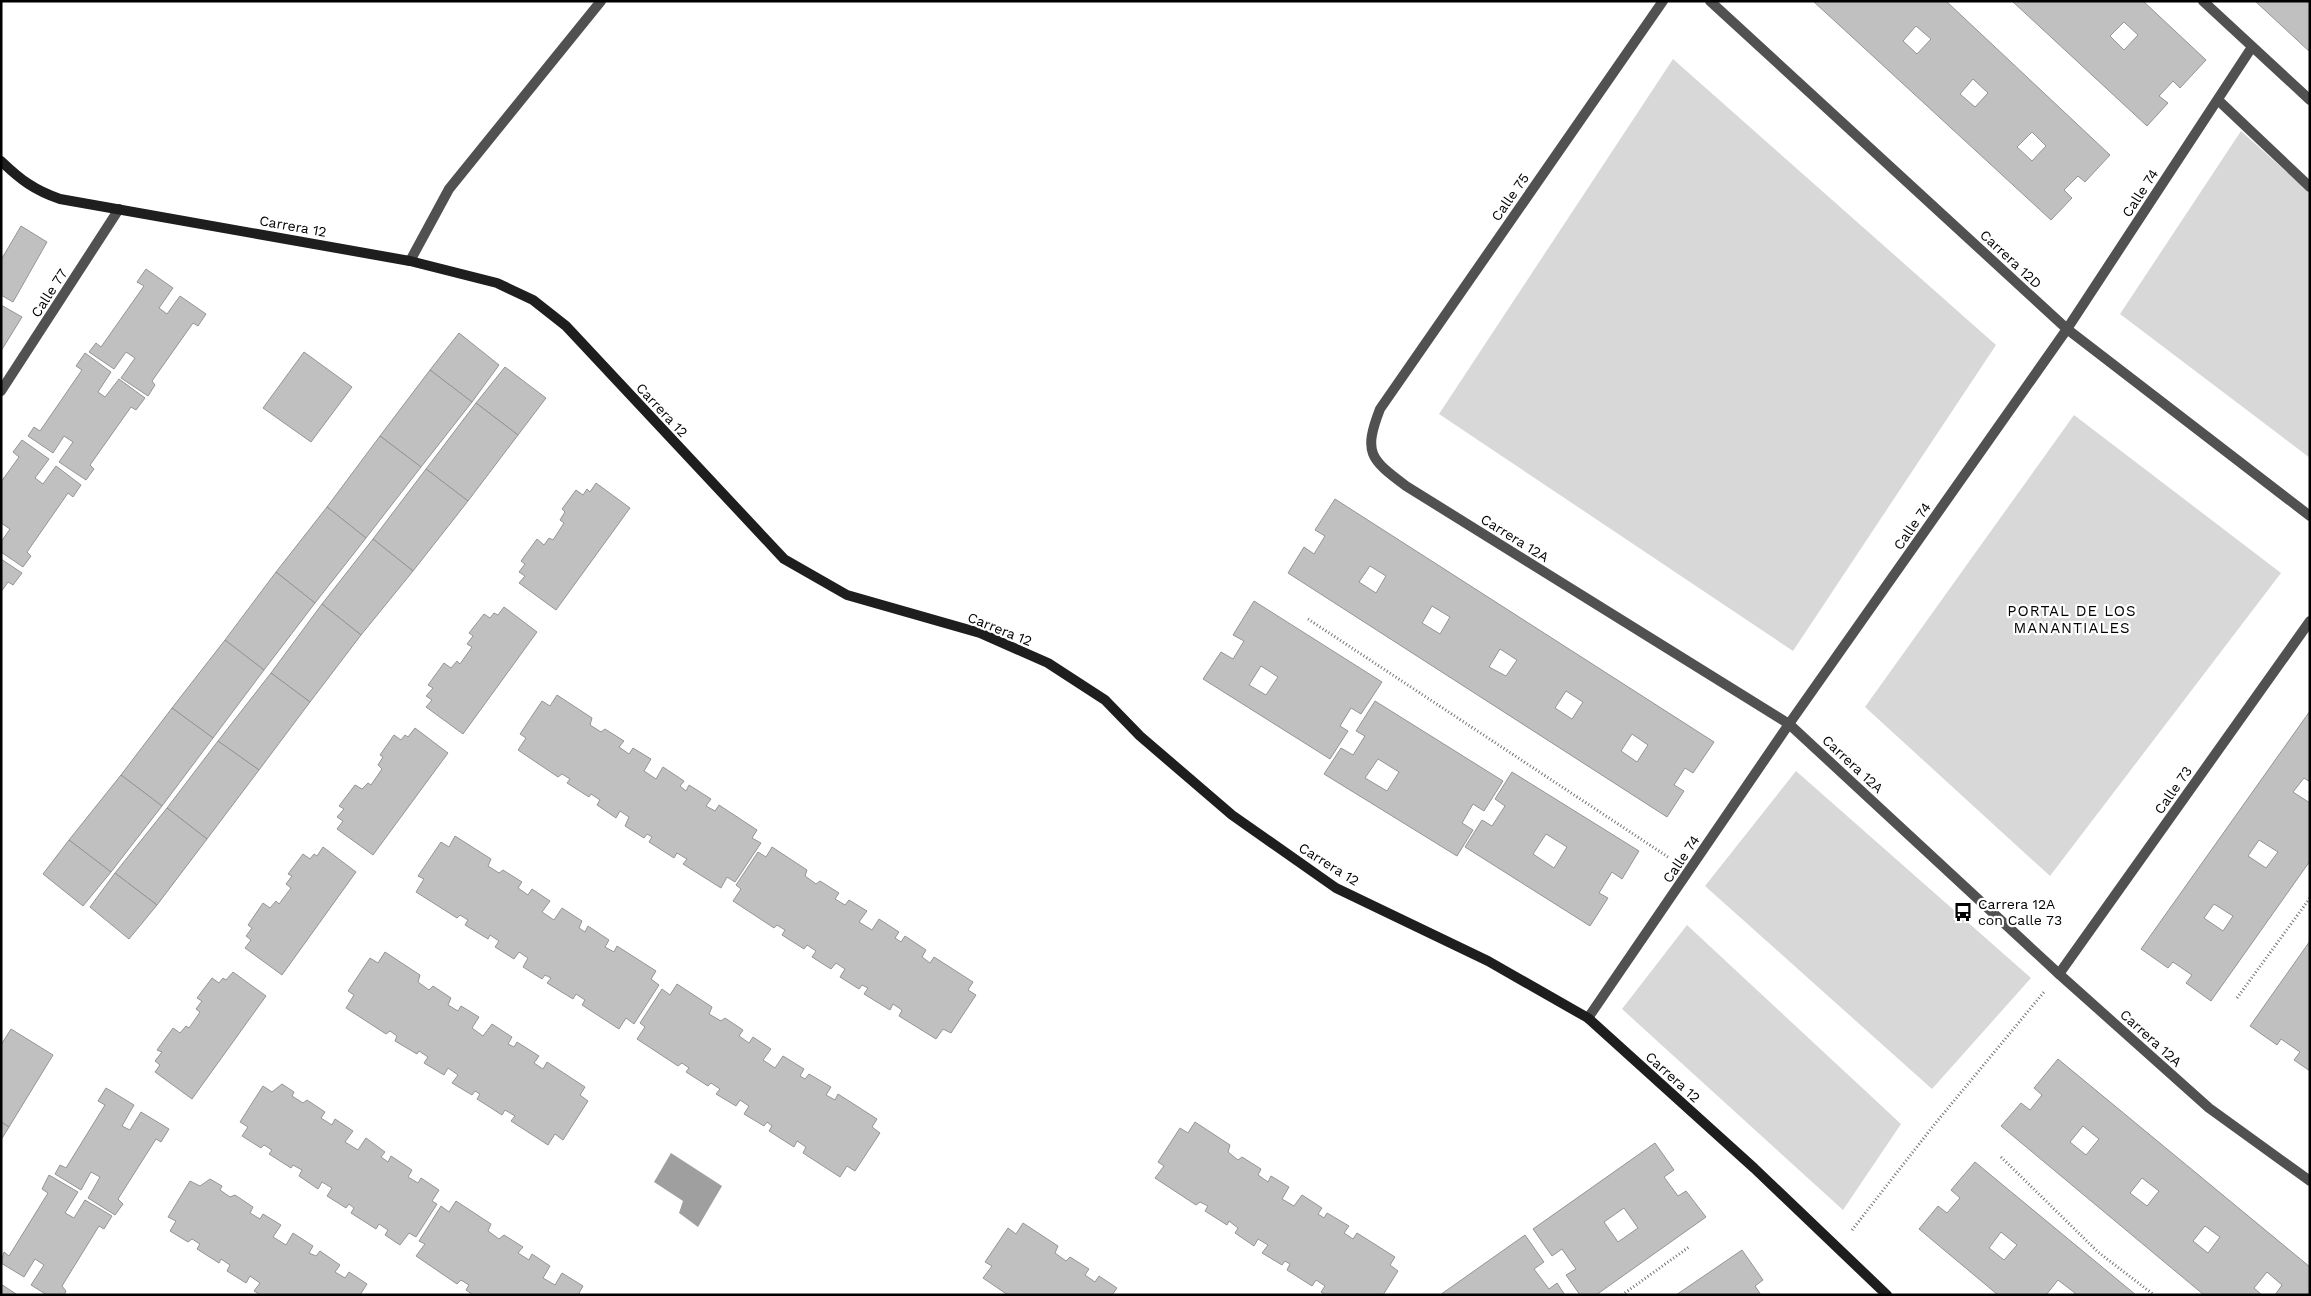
<svg xmlns="http://www.w3.org/2000/svg" width="2311" height="1296" font-family="'Work Sans',sans-serif">
<style>
.green{fill:#d8d8d8}
.water{fill:#9f9f9f}
.building{fill:#c0c0c0;stroke:#959595;fill-rule:evenodd}
.lines{fill:none;stroke-linecap:round;stroke-linejoin:round}
.path{stroke:#737373;stroke-width:3;stroke-dasharray:1 2.5;stroke-linecap:butt}
.service{stroke:#515151;stroke-width:10}
.minor{stroke:#515151;stroke-width:10}
.secondary{stroke:#1e1e1e;stroke-width:10}
.labels{text-anchor:middle;dominant-baseline:central;stroke-width:4.5;stroke-linejoin:round;paint-order:stroke}
.street-label{font-size:14px;fill:#000;stroke:#fff}
.poi-label{font-size:14px;fill:#000;stroke:#fff;text-anchor:start}
.neighbourhood-label{font-size:15px;letter-spacing:1px;fill:#000;stroke:#fff}
</style>
<rect width="100%" height="100%" fill="#fff"/>
<g class="green">
<polygon points="1673,59 1996,345 1793,651 1439,414"/>
<polygon points="2241,131 2310,193 2310,458 2120,314"/>
<polygon points="2074,415 2281,573 2050,876 1865,707"/>
<polygon points="1796,771 2031,978 1932,1089 1705,886"/>
<polygon points="1687,925 1901,1124 1843,1210 1622,1009"/>
</g>
<polygon class="water" points="671,1153 722,1186 698,1227 679,1213 683,1201 654,1182"/>
<g class="building">
<path d="M 1813,1 L 1946,1 L 2110,155 L 2085,182 L 2078,176 L 2064,190 L 2072,198 L 2051,220 ZM 1916,26 L 1931,39 L 1917,54 L 1903,41 ZM 1973,79 L 1988,93 L 1975,107 L 1960,94 ZM 2032,132 L 2046,146 L 2032,161 L 2017,147 Z"/>
<path d="M 2012,1 L 2143,1 L 2206,60 L 2180,88 L 2173,81 L 2159,96 L 2168,103 L 2147,126 ZM 2124,22 L 2138,35 L 2124,50 L 2110,36 Z"/>
<polygon points="2255,1 2310,1 2310,52"/>
<polygon points="21,226 47,242 13,302 1,295 1,260"/>
<polygon points="146,269 173,288 159,308 167,314 180,296 206,314 198,326 193,323 152,381 155,385 148,396 121,378 135,358 126,352 114,369 89,352 96,343 101,347 144,286 137,282"/>
<polygon points="1,305 22,317 1,351"/>
<polygon points="459,333 499,365 472,402 430,370"/>
<polygon points="304,352 352,387 311,442 263,408"/>
<polygon points="85,353 111,372 98,392 105,397 119,379 145,398 136,410 131,407 90,465 94,469 86,480 59,462 73,442 64,436 53,453 28,436 34,427 40,431 82,370 76,366"/>
<polygon points="505,367 546,398 518,435 476,403"/>
<polygon points="430,370 472,402 421,467 380,436"/>
<polygon points="476,403 518,435 468,501 426,469"/>
<polygon points="380,436 421,467 366,538 327,507"/>
<polygon points="22,440 49,459 35,478 43,484 56,466 81,485 73,497 68,493 27,552 31,556 23,567 1,552 1,542 10,529 1,523 1,482 19,457 13,452"/>
<polygon points="426,469 468,501 413,571 373,539"/>
<polygon points="596,483 630,508 556,610 519,583 525,576 519,572 525,564 521,561 537,539 544,545 549,538 553,540 564,523 560,520 565,512 562,509 576,490 583,495 587,489 590,492"/>
<path d="M 1335,499 L 1714,742 L 1693,773 L 1685,768 L 1674,785 L 1684,791 L 1667,817 L 1288,573 L 1304,547 L 1314,554 L 1325,536 L 1315,530 ZM 1370,566 L 1386,576 L 1376,593 L 1359,582 ZM 1432,606 L 1450,617 L 1440,634 L 1422,623 ZM 1500,649 L 1517,660 L 1506,676 L 1489,667 ZM 1566,691 L 1583,702 L 1572,719 L 1555,708 ZM 1632,734 L 1648,745 L 1637,762 L 1621,751 Z"/>
<polygon points="327,507 366,538 315,603 276,572"/>
<polygon points="373,539 413,571 361,635 322,604"/>
<polygon points="1,559 22,573 13,585 8,582 1,592"/>
<polygon points="276,572 315,603 264,670 225,640"/>
<path d="M 1254,601 L 1382,682 L 1361,714 L 1351,708 L 1340,726 L 1348,731 L 1330,759 L 1203,679 L 1221,652 L 1233,659 L 1244,641 L 1233,635 ZM 1261,666 L 1278,677 L 1266,695 L 1249,685 Z"/>
<polygon points="322,604 361,635 310,702 271,673"/>
<polygon points="504,607 537,632 463,734 426,707 432,700 426,696 433,688 428,685 444,663 451,668 457,661 460,664 472,647 467,644 473,636 469,633 484,614 490,618 494,613 498,615"/>
<polygon points="225,640 264,670 213,738 172,708"/>
<polygon points="271,673 310,702 259,770 218,741"/>
<polygon points="557,695 592,718 590,725 601,732 605,729 624,741 619,747 629,754 633,748 651,759 644,771 656,779 663,767 684,781 680,786 686,791 689,785 711,799 706,806 715,811 719,805 757,830 752,838 761,843 735,882 727,877 721,888 683,864 687,859 677,853 674,858 649,842 652,837 647,834 644,838 625,826 629,817 620,811 616,818 597,805 600,800 591,794 589,797 567,783 570,779 562,774 558,777 518,750 526,738 520,734 542,701 550,706"/>
<path d="M 1375,701 L 1503,781 L 1484,811 L 1473,804 L 1462,823 L 1473,830 L 1457,856 L 1324,774 L 1341,748 L 1353,755 L 1365,736 L 1356,731 ZM 1378,759 L 1399,772 L 1387,791 L 1365,778 Z"/>
<polygon points="172,708 213,738 162,806 121,775"/>
<path d="M 2310,711 L 2310,782 L 2304,778 L 2293,792 L 2310,803 L 2310,861 L 2211,1001 L 2186,983 L 2192,975 L 2173,962 L 2168,968 L 2141,949 ZM 2259,840 L 2278,852 L 2266,868 L 2248,856 ZM 2214,904 L 2233,916 L 2223,931 L 2204,918 Z"/>
<polygon points="415,728 448,753 373,855 337,829 343,821 337,817 344,809 339,806 355,785 362,789 368,783 371,785 382,769 378,765 383,757 380,755 394,735 401,740 405,735 408,737"/>
<polygon points="218,741 259,770 207,839 167,808"/>
<path d="M 1512,772 L 1639,851 L 1622,879 L 1612,872 L 1599,893 L 1608,898 L 1590,926 L 1465,847 L 1482,820 L 1492,826 L 1505,806 L 1495,799 ZM 1546,834 L 1567,847 L 1554,868 L 1533,854 Z"/>
<polygon points="121,775 162,806 111,872 69,840"/>
<polygon points="167,808 207,839 157,905 115,873"/>
<polygon points="455,836 491,859 488,866 499,873 503,870 522,882 518,888 528,895 532,889 550,901 542,912 554,920 562,908 582,921 579,928 585,932 588,926 609,940 605,947 614,952 617,946 656,971 651,979 659,985 634,1024 626,1018 619,1029 582,1005 585,1000 576,994 573,999 547,983 551,978 545,975 542,979 523,967 528,958 519,952 514,959 495,947 499,941 490,935 488,939 465,925 468,920 460,915 457,918 416,892 424,879 418,876 441,842 449,847"/>
<polygon points="69,840 111,872 83,906 43,874"/>
<polygon points="323,847 356,872 282,975 245,948 251,940 246,936 252,928 248,925 263,903 270,908 276,901 279,904 291,888 286,884 292,876 288,874 303,854 310,859 314,854 317,856"/>
<polygon points="772,847 807,870 805,876 816,884 820,881 839,893 835,899 845,905 849,900 867,911 859,922 872,930 879,919 899,932 895,938 901,942 905,936 926,950 922,957 930,963 934,957 973,982 968,990 976,995 951,1033 943,1029 936,1039 899,1016 902,1010 893,1004 890,1010 864,994 868,988 862,985 859,989 840,977 845,969 836,963 831,969 812,957 816,951 807,945 804,949 782,935 785,930 777,925 774,928 733,901 741,889 736,885 758,852 766,857"/>
<polygon points="115,873 157,905 129,939 90,907"/>
<polygon points="2310,941 2310,1071 2294,1060 2300,1052 2281,1039 2277,1045 2250,1026"/>
<polygon points="385,952 420,975 418,982 429,990 433,986 451,998 448,1005 458,1011 461,1006 479,1017 472,1028 483,1036 492,1024 512,1037 508,1044 514,1047 517,1042 539,1056 534,1063 543,1069 547,1062 585,1087 580,1095 588,1101 563,1140 555,1134 548,1145 511,1121 515,1116 505,1110 502,1115 477,1099 480,1094 475,1091 472,1095 452,1083 458,1075 448,1068 444,1075 424,1063 428,1057 419,1051 417,1054 395,1041 397,1036 390,1031 386,1034 346,1008 354,995 348,991 370,958 378,963"/>
<polygon points="233,972 266,996 192,1099 155,1072 160,1065 155,1061 162,1052 157,1050 173,1028 180,1033 186,1026 189,1028 200,1012 196,1009 202,1001 197,998 212,978 219,983 223,978 226,980"/>
<polygon points="677,984 712,1007 709,1014 721,1021 725,1018 743,1030 739,1036 749,1043 753,1037 771,1049 763,1060 775,1068 783,1056 804,1069 800,1076 805,1079 809,1074 831,1087 826,1095 835,1100 838,1094 877,1119 872,1127 880,1133 855,1171 847,1166 840,1177 803,1153 806,1147 797,1141 794,1147 769,1131 772,1126 767,1122 764,1126 744,1114 749,1106 740,1100 736,1106 716,1094 720,1089 711,1083 708,1086 686,1072 689,1068 682,1063 678,1066 637,1039 645,1027 640,1023 662,989 670,995"/>
<polygon points="11,1029 53,1055 9,1127 1,1122 1,1045"/>
<path d="M 2058,1059 L 2310,1267 L 2310,1295 L 2275,1295 L 2282,1285 L 2267,1272 L 2254,1288 L 2262,1295 L 2204,1295 L 2001,1126 L 2021,1103 L 2030,1110 L 2042,1095 L 2034,1088 ZM 2083,1126 L 2099,1139 L 2086,1155 L 2070,1142 ZM 2142,1178 L 2159,1191 L 2147,1206 L 2130,1193 ZM 2205,1226 L 2220,1237 L 2208,1253 L 2193,1241 Z"/>
<polygon points="282,1084 294,1092 292,1096 303,1103 307,1100 325,1112 321,1118 332,1125 335,1119 353,1131 345,1142 358,1150 366,1138 385,1152 381,1157 388,1162 391,1156 412,1170 408,1177 418,1183 421,1178 439,1190 432,1201 437,1204 416,1237 409,1233 400,1245 385,1235 388,1230 379,1224 376,1229 351,1213 354,1208 349,1204 346,1208 327,1196 332,1188 322,1182 318,1189 299,1176 302,1170 293,1165 291,1168 269,1154 272,1150 264,1145 261,1148 242,1136 248,1127 240,1122 263,1086 272,1092"/>
<polygon points="106,1088 134,1105 122,1126 130,1130 141,1112 169,1129 161,1142 156,1139 118,1199 123,1204 115,1215 88,1198 100,1177 91,1172 81,1190 55,1174 60,1165 66,1168 105,1105 98,1101"/>
<polygon points="1,1122 9,1127 1,1140"/>
<polygon points="1195,1122 1230,1145 1228,1152 1238,1160 1242,1157 1261,1169 1258,1175 1268,1182 1271,1176 1289,1187 1282,1199 1294,1206 1302,1195 1322,1208 1318,1214 1324,1218 1327,1213 1349,1226 1344,1233 1353,1239 1357,1233 1395,1257 1390,1265 1398,1271 1383,1295 1326,1295 1321,1292 1325,1286 1316,1280 1312,1286 1287,1270 1290,1264 1285,1261 1282,1265 1262,1253 1268,1245 1258,1239 1254,1246 1235,1233 1238,1228 1229,1221 1227,1225 1205,1211 1208,1206 1200,1202 1196,1205 1155,1178 1164,1166 1158,1162 1180,1128 1188,1133"/>
<path d="M 1655,1143 L 1674,1170 L 1664,1177 L 1678,1196 L 1686,1191 L 1706,1217 L 1596,1295 L 1580,1295 L 1566,1275 L 1576,1269 L 1562,1249 L 1552,1256 L 1533,1229 ZM 1624,1208 L 1638,1228 L 1618,1242 L 1604,1222 Z"/>
<path d="M 1975,1162 L 2136,1295 L 2074,1295 L 2075,1293 L 2058,1280 L 2046,1295 L 1998,1295 L 1919,1229 L 1938,1206 L 1947,1213 L 1960,1198 L 1951,1190 ZM 2001,1232 L 2017,1245 L 2004,1260 L 1989,1248 Z"/>
<polygon points="49,1175 78,1192 65,1213 74,1218 85,1200 112,1216 104,1229 99,1226 62,1286 66,1291 64,1295 47,1295 31,1285 44,1265 35,1259 24,1277 1,1263 4,1252 9,1256 48,1193 42,1189"/>
<polygon points="210,1179 222,1186 220,1190 230,1197 235,1195 253,1207 250,1213 260,1219 263,1214 281,1225 273,1237 286,1245 293,1233 313,1246 309,1253 316,1256 320,1251 340,1265 335,1272 345,1278 349,1272 367,1284 360,1295 261,1295 254,1291 260,1283 250,1276 246,1283 227,1271 230,1265 221,1259 219,1263 197,1249 200,1244 192,1239 188,1242 170,1231 176,1221 168,1217 190,1181 200,1186"/>
<polygon points="456,1201 491,1224 488,1231 499,1239 504,1235 523,1247 518,1253 529,1260 532,1254 550,1266 543,1278 555,1285 562,1273 583,1286 579,1293 581,1295 473,1295 466,1290 469,1285 461,1280 457,1284 416,1256 425,1244 419,1241 441,1206 449,1212"/>
<polygon points="1023,1223 1058,1246 1055,1253 1066,1261 1070,1257 1089,1269 1085,1275 1095,1282 1099,1276 1117,1288 1112,1295 1008,1295 983,1278 992,1266 985,1262 1008,1228 1016,1234"/>
<polygon points="1525,1235 1544,1262 1534,1269 1549,1289 1557,1283 1565,1295 1440,1295"/>
<polygon points="1742,1250 1763,1280 1755,1286 1761,1295 1676,1295"/>
<polygon points="1,1284 16,1294 15,1295 1,1295"/>
</g>
<g class="lines">
<g class="path">
<polyline points="1308,619 1668,857"/>
<polyline points="2237,998 2310,898"/>
<polyline points="2001,1157 2098,1252 2154,1295"/>
<polyline points="1852,1230 1934,1125 2044,992"/>
<polyline points="1622,1295 1689,1247"/>
</g>
<polyline class="service" points="2218,100 2310,187"/>
<g class="minor">
<path d="M 1663,1 L 1380,409 C 1363,453 1370,459 1406,486 L 1789,724 L 2059,974 L 2209,1108 L 2310,1181"/>
<polyline points="1710,1 2067,329 2310,516"/>
<polyline points="2203,1 2310,100"/>
<polyline points="410,261 449,189 601,1"/>
<polyline points="1,391 119,209"/>
<polyline points="2059,974 2310,621"/>
<polyline points="1588,1018 1789,724 2067,329 2252,47"/>
</g>
<path class="secondary" d="M 1,161 C 21,180 34,190 60,199 L 410,261 L 497,283 L 533,300 L 566,326 L 784,559 L 847,595 L 980,633 L 1048,663 L 1105,700 L 1140,736 L 1232,815 L 1336,888 L 1488,961 L 1588,1018 L 1754,1168 L 1887,1295"/>
</g>
<defs>
<g id="bus-bare" transform="scale(1.5)"><path d="M-5-6H5V4H4V6H2V4H-2V6H-4V4H-5ZM-3.5-4V0h7V-4ZM-3.5 1.2v1.5H-2V1.2ZM2 1.2v1.5H3.5V1.2Z" fill="#000" stroke="#fff" stroke-width="2.5" paint-order="stroke"/></g>
</defs>
<g fill-rule="evenodd">
<use href="#bus-bare" x="1963" y="912"/>
</g>
<g class="labels">
<g class="street-label">
<text transform="translate(2140 193) rotate(-57)">Calle 74</text>
<text transform="translate(1510 197) rotate(-55)">Calle 75</text>
<text transform="translate(293 226) rotate(10)">Carrera 12</text>
<text transform="translate(2011 259) rotate(43)">Carrera 12D</text>
<text transform="translate(49 293) rotate(-57)">Calle 77</text>
<text transform="translate(662 410) rotate(47)">Carrera 12</text>
<text transform="translate(1912 526) rotate(-55)">Calle 74</text>
<text transform="translate(1515 538) rotate(32)">Carrera 12A</text>
<text transform="translate(1000 629) rotate(22)">Carrera 12</text>
<text transform="translate(1853 764) rotate(43)">Carrera 12A</text>
<text transform="translate(2173 790) rotate(-55)">Calle 73</text>
<text transform="translate(1681 859) rotate(-56)">Calle 74</text>
<text transform="translate(1329 864) rotate(32)">Carrera 12</text>
<text transform="translate(2151 1038) rotate(42)">Carrera 12A</text>
<text transform="translate(1673 1077) rotate(42)">Carrera 12</text>
</g>
<g class="poi-label">
<text x="1978" y="904">Carrera 12A<tspan x="1978" dy="16">con Calle 73</tspan></text>
</g>
<g class="neighbourhood-label">
<text x="2072" y="611">PORTAL DE LOS<tspan x="2072" dy="17">MANANTIALES</tspan></text>
</g>
</g>
<rect width="2311" height="1296" fill="none" stroke="#000000" stroke-width="5"/>
</svg>
